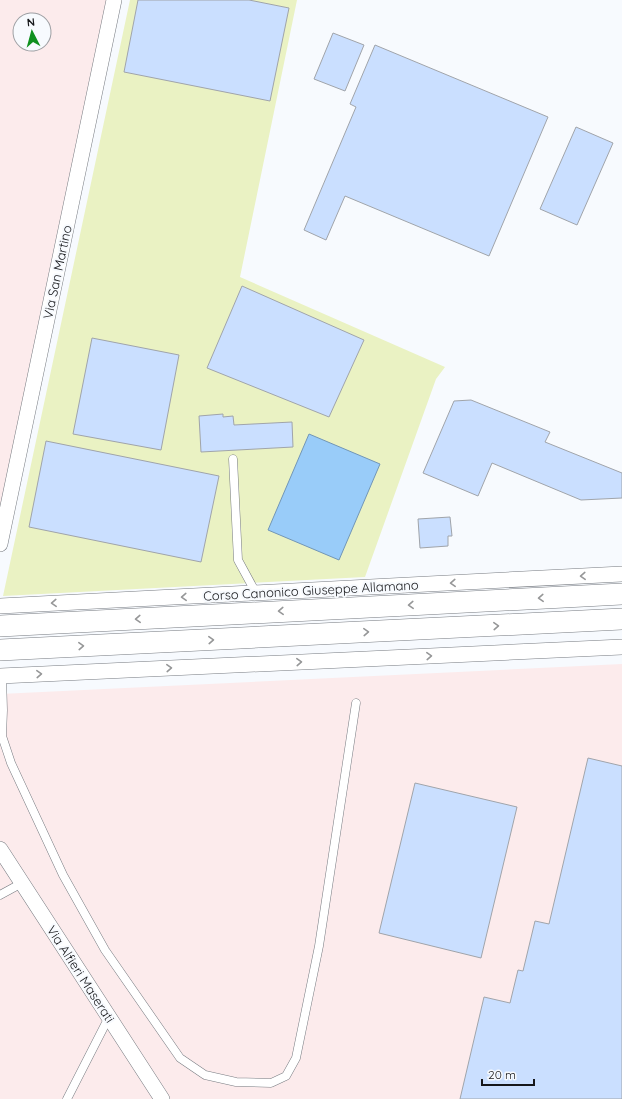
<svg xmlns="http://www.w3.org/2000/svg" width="622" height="1099" font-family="Quicksand,sans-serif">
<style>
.industrial{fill:#fcebec;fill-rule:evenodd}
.green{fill:#eaf2c3}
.water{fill:#99ccf9;stroke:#7296b6}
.building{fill:#cadfff;stroke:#a0a4aa}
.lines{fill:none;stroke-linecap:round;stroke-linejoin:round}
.service-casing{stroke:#787c82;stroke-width:9}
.minor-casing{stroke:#787c82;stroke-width:16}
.secondary-casing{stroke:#787c82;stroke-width:22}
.service{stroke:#fff;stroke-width:8}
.minor{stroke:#fff;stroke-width:15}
.secondary{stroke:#fff;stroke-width:21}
.oneway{stroke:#969798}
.labels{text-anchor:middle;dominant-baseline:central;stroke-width:4;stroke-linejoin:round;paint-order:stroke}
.street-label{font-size:13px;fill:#16171a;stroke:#f7fafe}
</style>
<rect width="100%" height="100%" fill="#f7fafe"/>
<g class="industrial">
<path d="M 0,0 L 114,0 L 0,544 ZM 20,20 L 44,20 L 44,44 L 20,44 Z"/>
<polygon points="622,664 622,1099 0,1099 0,694"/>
</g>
<polygon class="green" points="130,0 297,0 240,277 445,367 436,379 365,577 3,596"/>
<polygon class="water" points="309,434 380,464 339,560 268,530"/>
<g class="building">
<polygon points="138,0 249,0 289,8 270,101 124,72"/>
<polygon points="333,33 364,45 345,91 314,79"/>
<polygon points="375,45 548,117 489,256 345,196 326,240 304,230 356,107 350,104"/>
<polygon points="576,127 613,143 577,225 540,209"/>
<polygon points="242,286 364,340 329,417 207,368"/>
<polygon points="92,338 179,355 161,450 73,434"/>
<polygon points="471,400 550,432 545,442 622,473 622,498 581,500 492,463 478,496 423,473 454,401"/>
<polygon points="223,414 223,417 233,416 234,425 292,422 293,447 201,452 199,416"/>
<polygon points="46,441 219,476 201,562 29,527"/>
<polygon points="450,517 452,536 448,536 448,546 420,548 418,519"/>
<polygon points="588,758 622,766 622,1099 460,1099 484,997 510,1003 518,970 523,971 535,921 549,924"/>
<polygon points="415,783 517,807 481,958 379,933"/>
</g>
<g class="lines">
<g class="service-casing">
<g id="service">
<polyline points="233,459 238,560 256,593"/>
<polyline points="2,676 3,710 2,736 11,763 63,875 105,950 180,1058 205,1075 236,1082 271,1083 286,1076 296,1058 319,946 356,703"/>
<polyline points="0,895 22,883"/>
<polyline points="67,1099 109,1017"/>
</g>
</g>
<g class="minor-casing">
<g id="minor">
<polyline points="0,544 114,0"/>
<polyline points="0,606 622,574"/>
<polyline points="0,676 622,647"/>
<polyline points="0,849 162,1099"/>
</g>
</g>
<g class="secondary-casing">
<g id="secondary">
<polyline points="0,626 622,594"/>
<polyline points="0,650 622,619"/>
</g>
</g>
<use href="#service" class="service"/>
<use href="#minor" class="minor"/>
<use href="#secondary" class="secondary"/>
</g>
<defs><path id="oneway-chevron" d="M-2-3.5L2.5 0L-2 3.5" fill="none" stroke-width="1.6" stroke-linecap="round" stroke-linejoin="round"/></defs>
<g class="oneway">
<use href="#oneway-chevron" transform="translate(583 576) rotate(177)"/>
<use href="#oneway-chevron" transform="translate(453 583) rotate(177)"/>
<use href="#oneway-chevron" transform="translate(184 597) rotate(177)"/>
<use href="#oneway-chevron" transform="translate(541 598) rotate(177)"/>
<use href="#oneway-chevron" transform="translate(54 603) rotate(177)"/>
<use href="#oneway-chevron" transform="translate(411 605) rotate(177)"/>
<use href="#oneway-chevron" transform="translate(281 611) rotate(177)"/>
<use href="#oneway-chevron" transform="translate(138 619) rotate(177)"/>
<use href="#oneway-chevron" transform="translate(496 626) rotate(-3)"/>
<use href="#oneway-chevron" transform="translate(366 632) rotate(-3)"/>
<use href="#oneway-chevron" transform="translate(211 640) rotate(-3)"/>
<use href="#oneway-chevron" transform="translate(81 646) rotate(-3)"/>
<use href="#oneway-chevron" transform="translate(429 656) rotate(-3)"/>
<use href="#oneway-chevron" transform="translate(299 662) rotate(-3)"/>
<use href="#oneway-chevron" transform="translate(169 668) rotate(-3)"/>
<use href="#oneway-chevron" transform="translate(39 674) rotate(-3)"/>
</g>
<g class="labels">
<g class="street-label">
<text transform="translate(57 272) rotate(-78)">Via San Martino</text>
<text transform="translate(311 590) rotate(-3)">Corso Canonico Giuseppe Allamano</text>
<text transform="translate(81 974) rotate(57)">Via Alfieri Maserati</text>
</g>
</g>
<g transform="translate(32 32) rotate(354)"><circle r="19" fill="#f7fafe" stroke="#9d9fa3"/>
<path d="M0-3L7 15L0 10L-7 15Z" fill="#0f901f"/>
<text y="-6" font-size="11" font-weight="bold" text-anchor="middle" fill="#16171a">N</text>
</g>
<path d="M482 1079v6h52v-6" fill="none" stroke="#16171a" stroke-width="2"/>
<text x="488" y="1079" font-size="12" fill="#16171a" stroke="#f7fafe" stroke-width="3" paint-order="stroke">20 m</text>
</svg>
